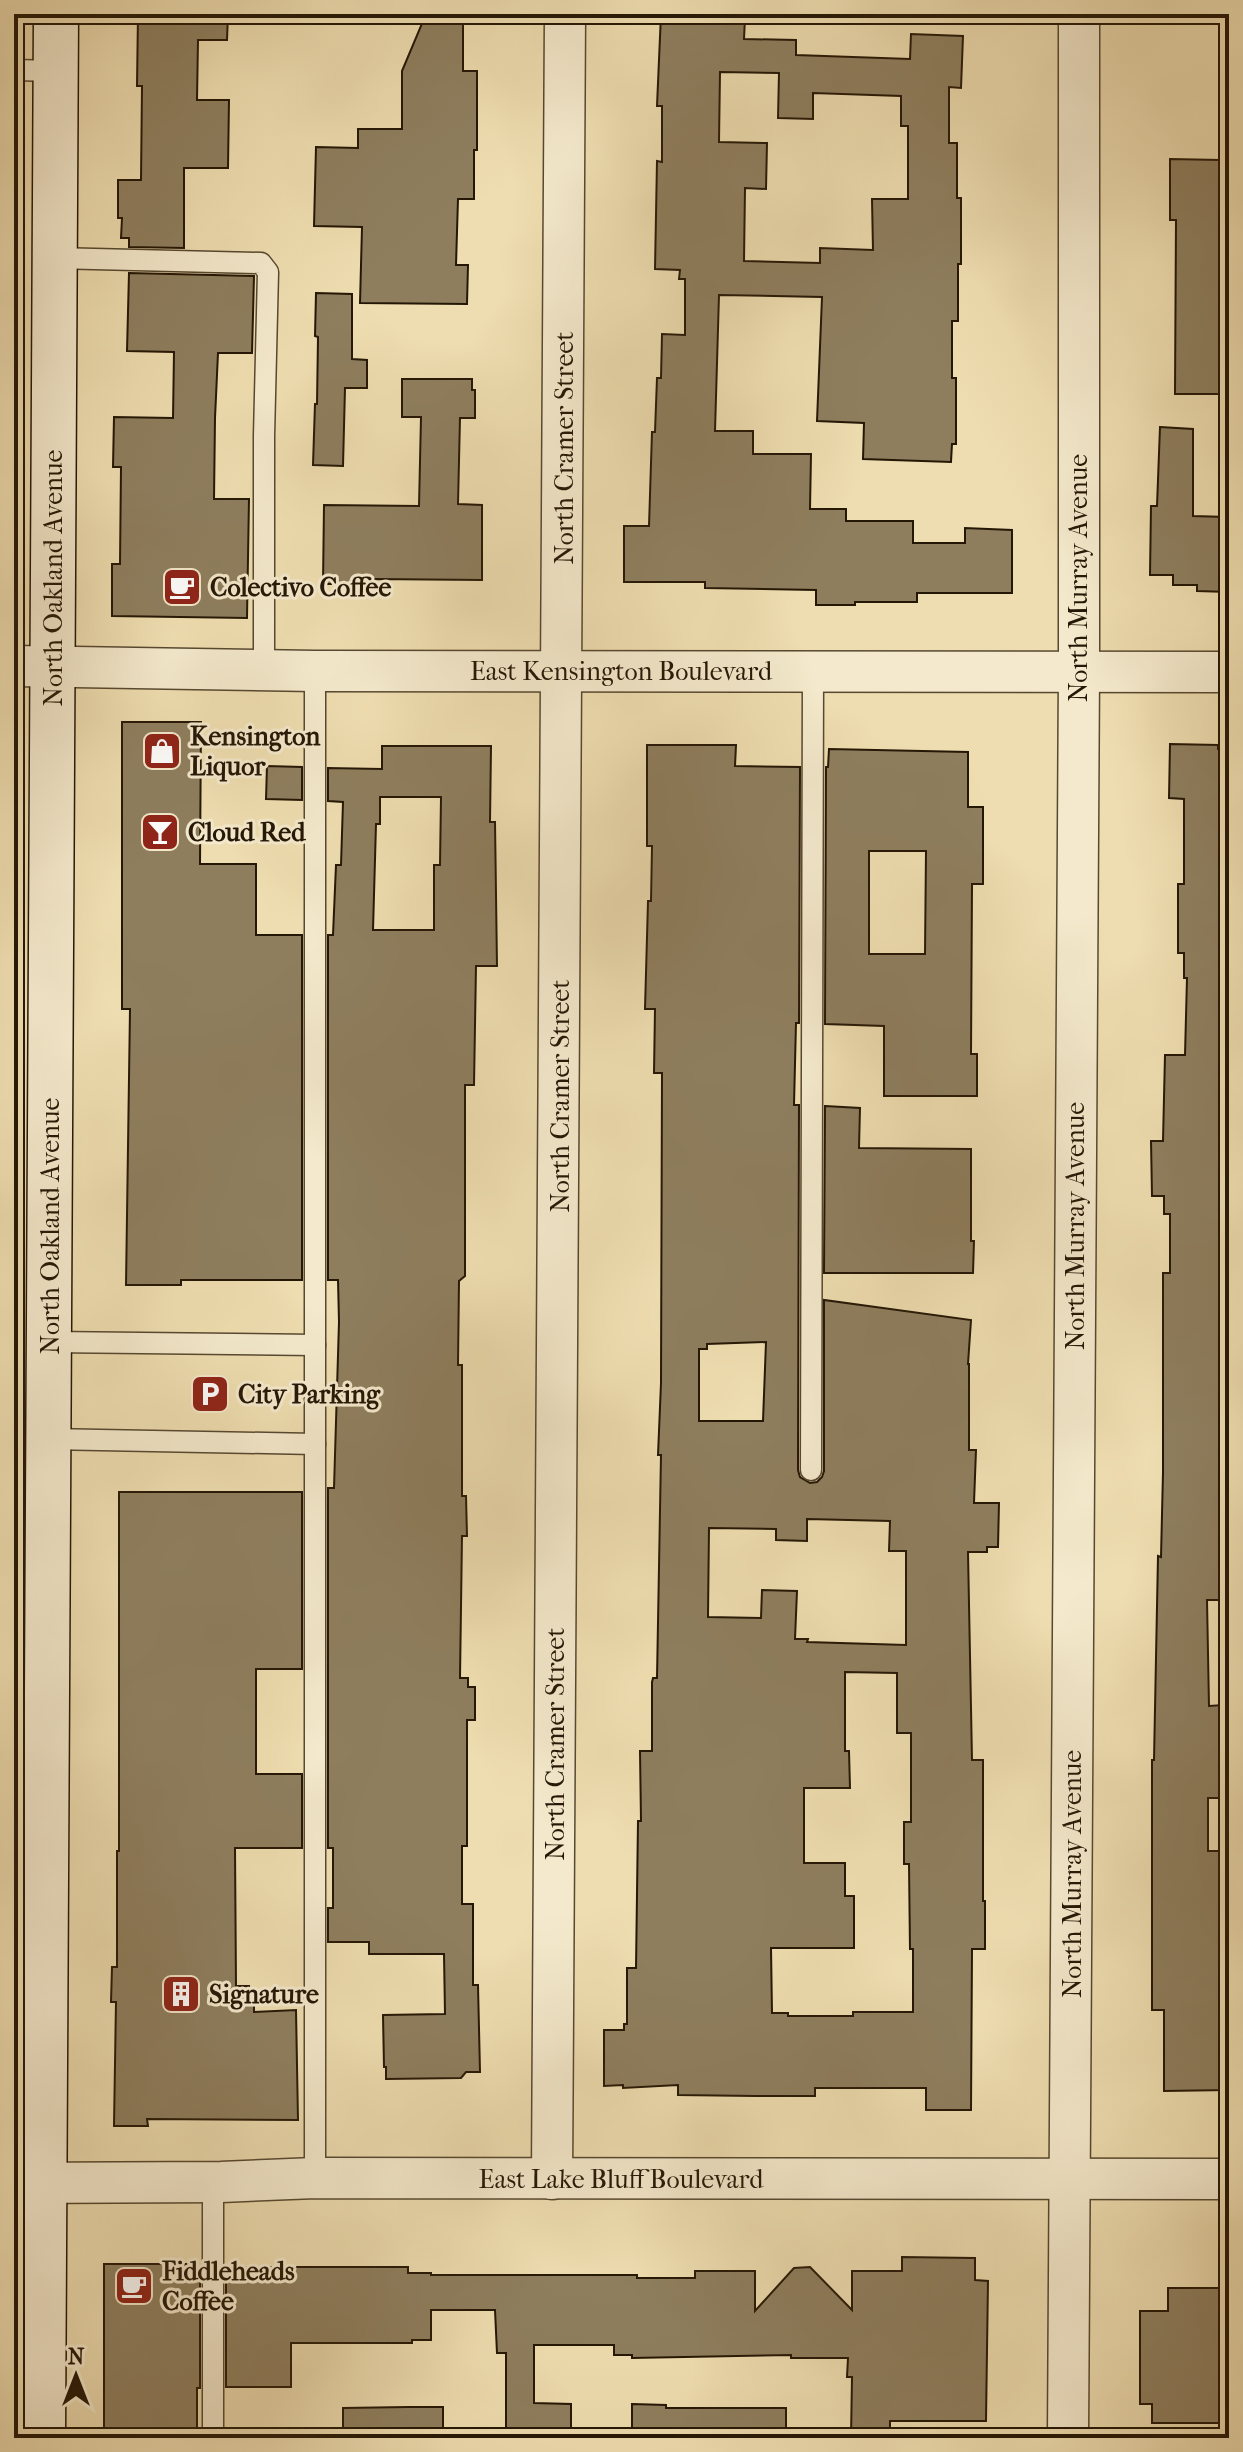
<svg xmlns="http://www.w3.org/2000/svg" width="1243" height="2452" font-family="'IM FELL French Canon',serif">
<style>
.building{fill:#8e7e5e;stroke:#251706;stroke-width:2;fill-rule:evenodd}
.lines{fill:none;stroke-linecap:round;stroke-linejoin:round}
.lane-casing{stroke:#574830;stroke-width:23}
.street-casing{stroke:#574830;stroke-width:43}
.secondary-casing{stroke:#251706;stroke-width:47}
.lane{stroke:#f4e9cc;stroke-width:20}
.street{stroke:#f4e9cc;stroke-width:40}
.secondary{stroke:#f4e9cc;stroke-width:44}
.labels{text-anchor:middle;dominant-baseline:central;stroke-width:6;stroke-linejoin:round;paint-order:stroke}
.street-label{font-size:26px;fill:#251706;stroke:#f4e9cc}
.poi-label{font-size:26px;font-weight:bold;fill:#251706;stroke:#f4e9cc;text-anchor:start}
</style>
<rect width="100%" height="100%" fill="#eeddb0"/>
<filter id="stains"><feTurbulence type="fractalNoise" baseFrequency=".0025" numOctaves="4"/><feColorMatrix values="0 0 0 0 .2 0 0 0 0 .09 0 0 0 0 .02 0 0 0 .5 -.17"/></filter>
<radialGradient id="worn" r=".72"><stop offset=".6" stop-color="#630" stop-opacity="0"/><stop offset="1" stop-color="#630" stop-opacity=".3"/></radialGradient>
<g class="building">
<polygon points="138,14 228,14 227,40 198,40 197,100 229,100 228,168 184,168 184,248 129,247 129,238 121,238 122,218 118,218 118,180 141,180 142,86 137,86"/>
<polygon points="426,14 463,14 463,71 477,71 477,150 474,150 474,199 458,199 456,265 468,265 467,304 360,303 362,227 314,226 316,147 358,148 358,129 402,129 402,71"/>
<path d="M 661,14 L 718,14 L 718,16 L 745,18 L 744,39 L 796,40 L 796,55 L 910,59 L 911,34 L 963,36 L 961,88 L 949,87 L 949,143 L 957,143 L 957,198 L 961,198 L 961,264 L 958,264 L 958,321 L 952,321 L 952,378 L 956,378 L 956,444 L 952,444 L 951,462 L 863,459 L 864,423 L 817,421 L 822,297 L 719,295 L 715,431 L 753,431 L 753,454 L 811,454 L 810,509 L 846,509 L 846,521 L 913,521 L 913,543 L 965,543 L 965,528 L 1012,530 L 1012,593 L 917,593 L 917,602 L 855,602 L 855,605 L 816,605 L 816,590 L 705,588 L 705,582 L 624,582 L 624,526 L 649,526 L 652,432 L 655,432 L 657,378 L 661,378 L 662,334 L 685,335 L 685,279 L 679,279 L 680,270 L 655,269 L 657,161 L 662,162 L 662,106 L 657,106 ZM 720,72 L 779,73 L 778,118 L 813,119 L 813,93 L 901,96 L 901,126 L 908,126 L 908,199 L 872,199 L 873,250 L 820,248 L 820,263 L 744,261 L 745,188 L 766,189 L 767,143 L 719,142 Z"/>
<polygon points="1170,159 1220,160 1222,265 1229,265 1229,394 1175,394 1176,220 1170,220"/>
<polygon points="129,273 254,276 252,353 218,353 215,418 214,499 249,499 247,618 112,616 112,564 120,564 121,467 113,467 114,417 173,418 174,352 127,351"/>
<polygon points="316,293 352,294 352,359 367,360 367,388 345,388 343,466 313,465 315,404 317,404 318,337 315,336"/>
<polygon points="402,379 472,379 472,390 475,390 475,418 460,418 458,504 482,505 482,580 371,579 371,584 323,584 324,505 419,506 421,417 402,417"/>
<polygon points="1160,427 1193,429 1193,516 1227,517 1229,592 1197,591 1197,585 1173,585 1173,575 1150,575 1151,506 1157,506"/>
<polygon points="122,722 201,722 200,864 256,864 256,935 302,935 302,1280 181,1280 181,1285 126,1285 130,1009 122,1009"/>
<polygon points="1170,744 1218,745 1218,749 1229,749 1229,1517 1222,1517 1222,1600 1207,1600 1209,1706 1223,1705 1223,1748 1229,1748 1229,1798 1208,1798 1208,1851 1221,1851 1221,1893 1229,1893 1229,2090 1164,2091 1164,2010 1152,2010 1152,1760 1154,1760 1158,1556 1161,1557 1163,1472 1163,1273 1170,1273 1170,1214 1164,1214 1164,1196 1152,1196 1151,1141 1163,1141 1165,1055 1185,1055 1187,978 1184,978 1184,953 1178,953 1178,884 1184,884 1184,799 1169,798"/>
<path d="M 647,745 L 736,745 L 735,766 L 800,767 L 799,1023 L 796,1023 L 794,1105 L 799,1105 L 798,1470 L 800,1477 L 810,1483 L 817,1482 L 822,1477 L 824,1471 L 824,1300 L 971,1320 L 968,1364 L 969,1364 L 969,1450 L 976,1450 L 974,1503 L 999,1503 L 998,1547 L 987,1547 L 987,1552 L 968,1552 L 972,1760 L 983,1760 L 983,1901 L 985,1901 L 985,1949 L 972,1949 L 971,2110 L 926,2110 L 926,2088 L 815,2088 L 815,2096 L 755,2096 L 678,2095 L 678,2085 L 623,2088 L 623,2085 L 604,2086 L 604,2030 L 624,2030 L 624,2024 L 627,2024 L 627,1968 L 636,1968 L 638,1821 L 641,1821 L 640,1751 L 652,1751 L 652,1682 L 653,1678 L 657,1678 L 661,1455 L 658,1455 L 661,1383 L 662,1073 L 654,1073 L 655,1009 L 645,1009 L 648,901 L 651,901 L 652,846 L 647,846 ZM 766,1342 L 763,1421 L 699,1421 L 699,1349 L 707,1349 L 707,1344 ZM 807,1519 L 890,1521 L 889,1551 L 906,1551 L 906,1645 L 807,1642 L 808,1639 L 795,1639 L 797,1591 L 762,1590 L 761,1618 L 708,1617 L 709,1528 L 776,1529 L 776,1540 L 807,1541 ZM 845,1672 L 897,1673 L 897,1733 L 911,1733 L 911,1822 L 904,1822 L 904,1864 L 909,1864 L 910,1949 L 913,1949 L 913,2012 L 853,2012 L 853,2016 L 788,2016 L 788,2013 L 772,2013 L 771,1948 L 854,1948 L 854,1896 L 845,1896 L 845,1863 L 804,1863 L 804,1788 L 850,1788 L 849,1751 L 845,1751 Z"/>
<path d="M 382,746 L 491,746 L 490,822 L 495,822 L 497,966 L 476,966 L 474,1085 L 465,1085 L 465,1276 L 459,1281 L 458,1365 L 462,1365 L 462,1496 L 466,1496 L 467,1536 L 462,1536 L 460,1678 L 468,1678 L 468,1687 L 475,1687 L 475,1720 L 467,1720 L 467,1846 L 462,1846 L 462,1904 L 473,1904 L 473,1985 L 478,1985 L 480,2072 L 466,2072 L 461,2078 L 386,2079 L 386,2067 L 384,2067 L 383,2015 L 445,2014 L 444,1954 L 369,1954 L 369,1942 L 328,1942 L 328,1908 L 333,1908 L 333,1848 L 328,1848 L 328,1488 L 334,1488 L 339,1322 L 338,1280 L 328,1280 L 328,935 L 333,935 L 336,865 L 341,865 L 343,802 L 328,801 L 328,768 L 382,769 ZM 380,797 L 441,797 L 440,865 L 434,865 L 434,930 L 373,930 L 376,824 L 380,824 Z"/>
<path d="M 829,749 L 968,752 L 968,807 L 983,807 L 983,884 L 972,884 L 971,1054 L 977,1054 L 977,1096 L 884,1096 L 884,1026 L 825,1024 L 826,767 L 828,767 ZM 869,851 L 926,851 L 925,954 L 869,954 Z"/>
<polygon points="267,766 302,767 302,800 266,799"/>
<polygon points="825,1106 860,1108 859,1148 971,1149 971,1241 974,1241 973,1273 824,1273"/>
<polygon points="119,1492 302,1492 302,1669 256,1669 256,1774 302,1774 302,1848 235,1848 236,1986 249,1986 250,2001 254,2002 254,2012 296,2010 298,2120 147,2119 148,2126 114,2126 116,2002 111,2002 112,1967 117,1967 117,1851 119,1851"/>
<polygon points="902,2257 975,2258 975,2280 988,2281 986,2421 890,2421 890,2438 851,2438 852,2377 847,2377 848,2358 791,2358 791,2355 632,2358 632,2355 614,2355 614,2345 534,2345 534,2403 571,2404 571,2438 506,2438 506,2353 497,2353 495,2310 431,2310 431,2340 412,2340 412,2343 291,2343 291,2387 226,2387 226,2267 408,2267 408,2273 431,2273 431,2275 637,2275 637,2278 695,2278 695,2271 755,2271 755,2311 794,2268 810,2267 852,2310 852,2271 902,2271"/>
<polygon points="104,2264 197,2264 197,2267 200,2267 200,2388 197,2388 197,2438 104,2438"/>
<polygon points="1168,2288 1229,2288 1228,2423 1152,2423 1152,2404 1140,2404 1140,2311 1168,2311"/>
<polygon points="632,2404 666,2405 666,2408 786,2408 786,2438 632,2438"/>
<polygon points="408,2407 443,2407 443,2438 343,2438 343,2408"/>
</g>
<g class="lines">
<g class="lane-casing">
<g id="lane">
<polyline points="14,70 56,71"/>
<polyline points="54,258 261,263 268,272 264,436 264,670"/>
<polyline points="315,671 315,2178"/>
<polyline points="50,1342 315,1345"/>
<polyline points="48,1439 315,1444"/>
<polyline points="811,1470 813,671"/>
<polyline points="14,1763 46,1764"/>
<polyline points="213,2182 213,2438"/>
</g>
</g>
<g class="street-casing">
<g id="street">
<polyline points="14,666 315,671 1229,672"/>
<polyline points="552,2179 565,14"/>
<polyline points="14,2183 221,2182 315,2178 1229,2179"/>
<polyline points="1068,2438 1079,671 1079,14"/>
</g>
</g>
<g class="secondary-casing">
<polyline id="secondary" points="43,2438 56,14"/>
</g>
<use href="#lane" class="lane"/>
<use href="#street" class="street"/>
<use href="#secondary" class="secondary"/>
</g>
<defs>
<g id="cafe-square" transform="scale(2)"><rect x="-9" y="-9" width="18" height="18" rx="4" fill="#8f2418" stroke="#f4e9cc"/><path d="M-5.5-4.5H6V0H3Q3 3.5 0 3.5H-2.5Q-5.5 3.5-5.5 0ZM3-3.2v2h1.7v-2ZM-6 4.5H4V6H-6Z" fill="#fff"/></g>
<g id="shop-square" transform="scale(2)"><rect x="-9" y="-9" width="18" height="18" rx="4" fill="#8f2418" stroke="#f4e9cc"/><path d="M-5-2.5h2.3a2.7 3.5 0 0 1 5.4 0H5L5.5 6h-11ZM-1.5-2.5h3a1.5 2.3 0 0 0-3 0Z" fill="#fff"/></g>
<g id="bar-square" transform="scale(2)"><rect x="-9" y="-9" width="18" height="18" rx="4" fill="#8f2418" stroke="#f4e9cc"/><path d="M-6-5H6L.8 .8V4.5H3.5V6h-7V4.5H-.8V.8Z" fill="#fff"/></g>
<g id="parking-square" transform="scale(2)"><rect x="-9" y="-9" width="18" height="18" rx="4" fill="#8f2418" stroke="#f4e9cc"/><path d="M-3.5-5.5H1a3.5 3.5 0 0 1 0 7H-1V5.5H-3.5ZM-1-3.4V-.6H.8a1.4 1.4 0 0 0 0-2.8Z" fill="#fff"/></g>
<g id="building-square" transform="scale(2)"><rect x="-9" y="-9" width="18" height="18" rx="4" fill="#8f2418" stroke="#f4e9cc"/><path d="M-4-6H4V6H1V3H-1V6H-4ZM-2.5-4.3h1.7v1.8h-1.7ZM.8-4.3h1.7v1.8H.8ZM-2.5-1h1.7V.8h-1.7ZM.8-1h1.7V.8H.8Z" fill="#fff"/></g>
</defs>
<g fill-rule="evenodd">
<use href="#cafe-square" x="182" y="587"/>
<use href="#shop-square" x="162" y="751"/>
<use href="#bar-square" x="160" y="832"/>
<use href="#parking-square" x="210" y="1394"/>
<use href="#building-square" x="181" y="1994"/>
<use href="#cafe-square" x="134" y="2286"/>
</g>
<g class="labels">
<g class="street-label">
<text transform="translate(564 448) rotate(-90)">North Cramer Street</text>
<text transform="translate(53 578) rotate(-90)">North Oakland Avenue</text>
<text transform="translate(1078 578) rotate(-90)">North Murray Avenue</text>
<text x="621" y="671">East Kensington Boulevard</text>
<text transform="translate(560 1096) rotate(-90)">North Cramer Street</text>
<text transform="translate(50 1226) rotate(-90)">North Oakland Avenue</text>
<text transform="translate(1075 1226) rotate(-90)">North Murray Avenue</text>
<text transform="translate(555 1744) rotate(-90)">North Cramer Street</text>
<text transform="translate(1072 1874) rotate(-90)">North Murray Avenue</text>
<text x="621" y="2179">East Lake Bluff Boulevard</text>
</g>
<g class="poi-label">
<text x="210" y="587">Colectivo Coffee</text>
<text x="190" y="736">Kensington<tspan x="190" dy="30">Liquor</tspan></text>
<text x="188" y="832">Cloud Red</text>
<text x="238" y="1394">City Parking</text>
<text x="209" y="1994">Signature</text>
<text x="162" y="2271">Fiddleheads<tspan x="162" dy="30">Coffee</tspan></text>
</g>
</g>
<rect width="1243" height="2452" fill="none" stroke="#eeddb0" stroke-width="48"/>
<rect x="16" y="16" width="1211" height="2420" fill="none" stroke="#251706" stroke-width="4"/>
<rect x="24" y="24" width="1195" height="2404" fill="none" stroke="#251706" stroke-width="2"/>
<g transform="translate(76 2376)" stroke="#f4e9cc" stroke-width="6" paint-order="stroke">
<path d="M0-6L14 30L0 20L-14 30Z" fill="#251706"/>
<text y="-12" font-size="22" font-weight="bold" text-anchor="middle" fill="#251706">N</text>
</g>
<rect width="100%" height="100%" filter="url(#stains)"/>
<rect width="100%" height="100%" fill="url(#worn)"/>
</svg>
